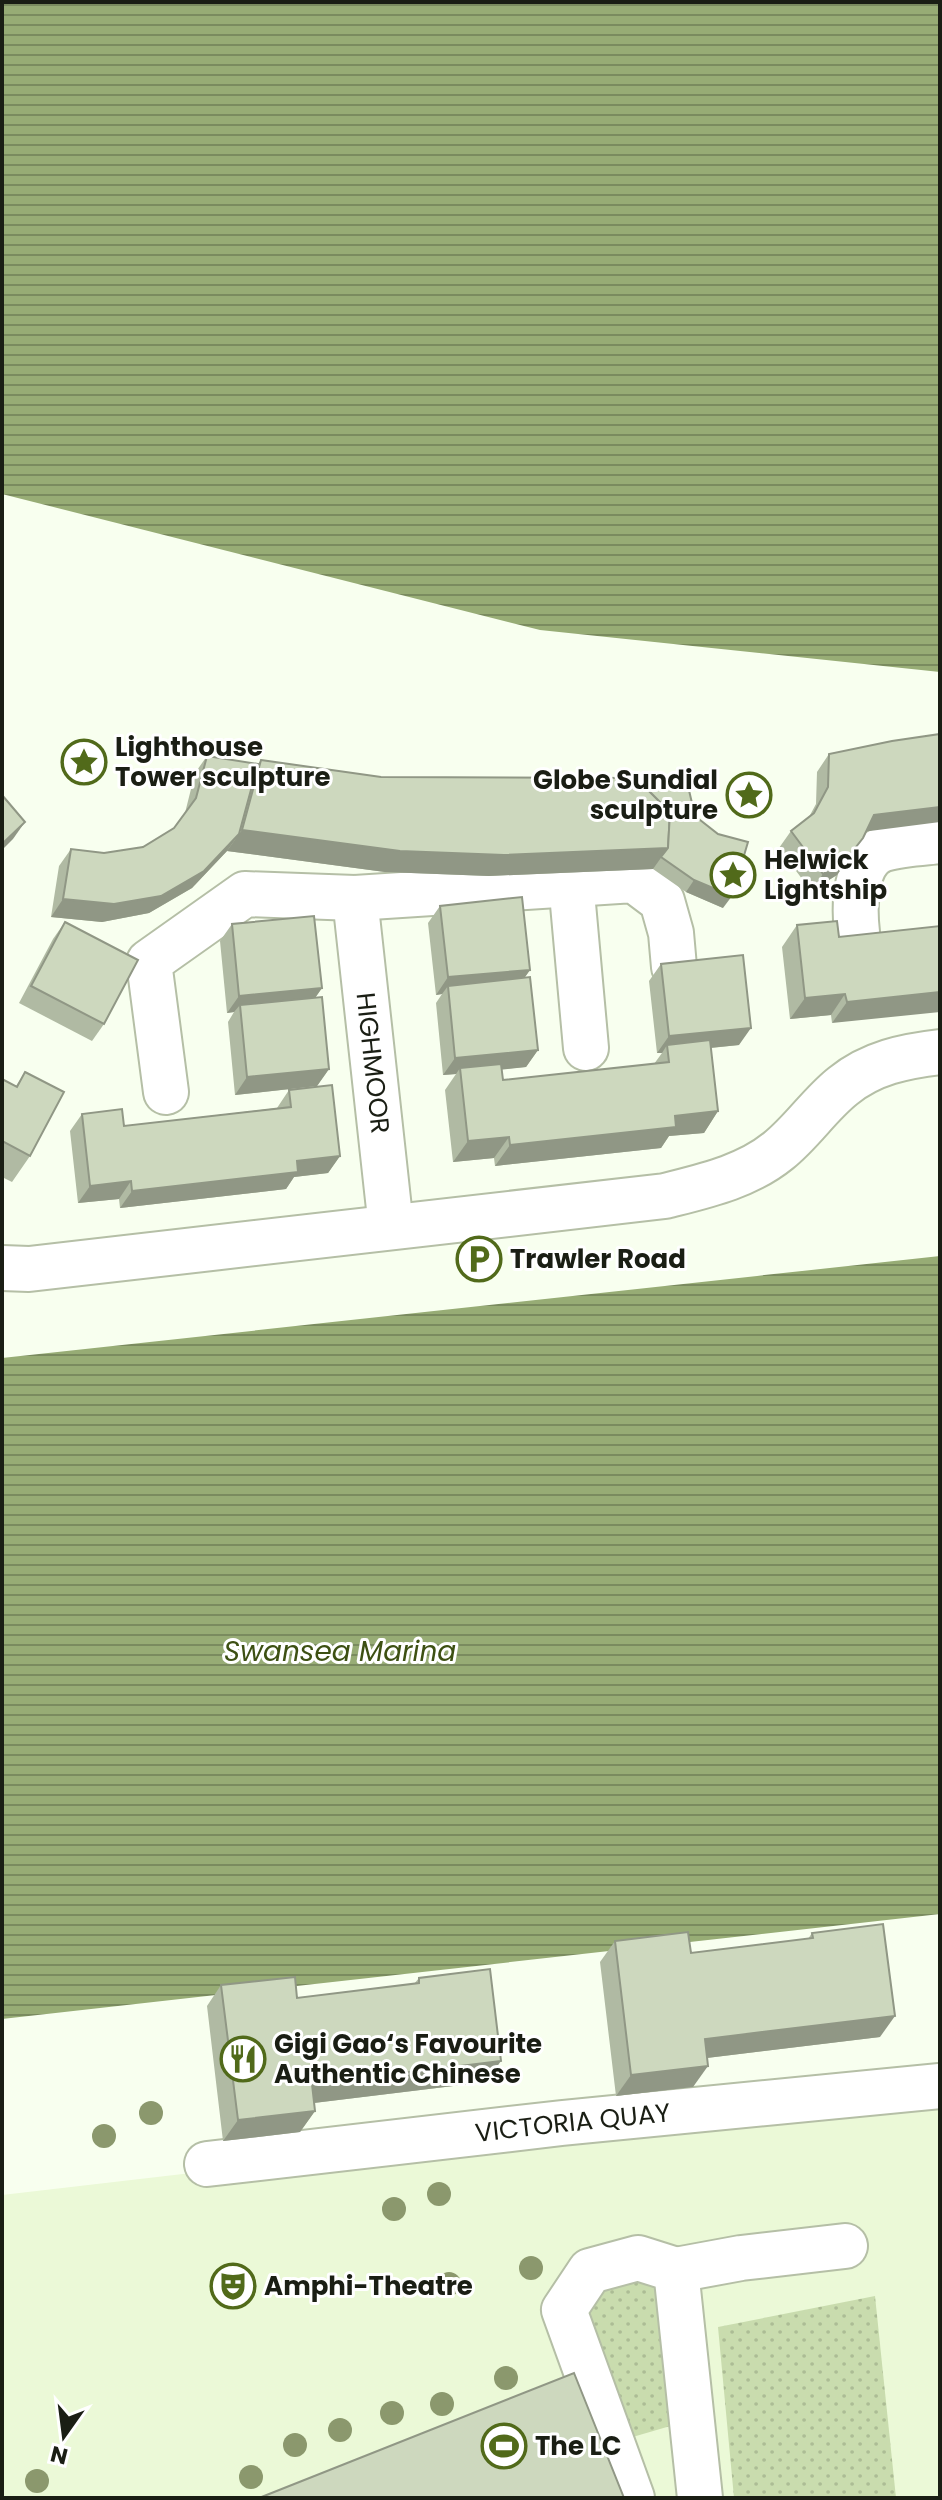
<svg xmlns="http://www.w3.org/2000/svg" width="942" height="2500" font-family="Poppins,sans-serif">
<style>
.built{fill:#ebf9d7}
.grass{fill:url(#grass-dots)}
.water{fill:url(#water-rules)}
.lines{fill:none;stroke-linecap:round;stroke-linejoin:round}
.minor-casing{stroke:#b5bfa6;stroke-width:48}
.minor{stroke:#fff;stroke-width:44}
.tree{fill:#8b986d}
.wall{fill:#b0baa3}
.shaded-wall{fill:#909785}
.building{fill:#cdd8be;stroke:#909785;stroke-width:2}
.labels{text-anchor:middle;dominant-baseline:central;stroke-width:6;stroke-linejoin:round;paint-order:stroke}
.poi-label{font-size:26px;font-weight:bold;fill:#1a1e14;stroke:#fff;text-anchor:start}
.street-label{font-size:26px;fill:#1a1e14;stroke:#fff}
.water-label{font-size:28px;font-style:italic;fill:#3d5013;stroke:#fff}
</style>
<defs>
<pattern id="grass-dots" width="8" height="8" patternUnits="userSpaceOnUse" patternTransform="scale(2)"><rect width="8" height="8" fill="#c9dcae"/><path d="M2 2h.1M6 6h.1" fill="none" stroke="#acbc95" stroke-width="1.8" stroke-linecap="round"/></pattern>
<pattern id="water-rules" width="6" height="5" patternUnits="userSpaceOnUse" patternTransform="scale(2)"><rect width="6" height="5" fill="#97ac75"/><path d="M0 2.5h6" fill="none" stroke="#7a8b5f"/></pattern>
</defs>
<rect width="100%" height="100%" fill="#f8ffef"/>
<polygon class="built" points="940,2086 940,2498 2,2498 2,2195"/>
<g class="grass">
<polygon points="676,2270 691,2420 612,2443 564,2310 590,2271"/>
<polygon points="875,2296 896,2498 734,2498 718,2327"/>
</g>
<g class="water">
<polygon points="2,2 940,2 940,672 540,630 2,494"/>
<polygon points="940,1256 940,1914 2,2019 2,1358"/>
</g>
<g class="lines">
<g class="minor-casing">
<g id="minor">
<polyline points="571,882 586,1048"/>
<path id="s1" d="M 355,898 L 391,1227"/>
<path d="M 857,932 C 854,907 854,858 884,849 C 901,844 922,843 940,841"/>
<polyline points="166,1092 149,962 245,894 355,898 634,880 662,901 671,933 674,967"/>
<path d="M 2,1268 L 29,1269 L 665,1196 C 704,1186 746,1177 778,1151 C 802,1132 819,1105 843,1086 C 871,1063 905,1056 940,1052"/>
<path id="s2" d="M 207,2164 L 562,2123 L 940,2086"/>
<polyline points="676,2270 741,2258 845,2246"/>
<polyline points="632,2498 564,2310 590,2271 638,2258 676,2270 700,2498"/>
</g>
</g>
<use href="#minor" class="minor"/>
</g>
<g class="tree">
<circle cx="151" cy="2113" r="12"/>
<circle cx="104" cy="2136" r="12"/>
<circle cx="439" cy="2194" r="12"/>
<circle cx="394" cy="2209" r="12"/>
<circle cx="531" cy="2268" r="12"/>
<circle cx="449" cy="2284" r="12"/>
<circle cx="506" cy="2378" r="12"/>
<circle cx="442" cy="2404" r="12"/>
<circle cx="392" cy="2413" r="12"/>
<circle cx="340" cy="2430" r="12"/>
<circle cx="295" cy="2445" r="12"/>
<circle cx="251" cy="2477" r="12"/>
<circle cx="37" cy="2481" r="12"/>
</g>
<g class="wall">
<polygon points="829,754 866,832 837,875 811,891 779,848 791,831 809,817 816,804 817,772"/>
<polygon points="207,756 258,764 261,760 381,777 645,787 695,816 723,908 686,892 653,869 489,876 385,872 227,851 192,888 149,913 102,922 51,917 59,866 71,849 104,853 143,847 174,828 185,813 195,773"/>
<polygon points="440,906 530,970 524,978 538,1050 526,1067 501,1069 503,1080 654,1064 662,1053 657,1053 649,981 661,964 739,1045 711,1048 718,1111 704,1133 669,1136 661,1148 495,1166 494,1158 453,1162 445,1090 456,1074 443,1075 436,1003 442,994 436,995 428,923"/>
<polygon points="65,922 104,1024 92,1041 19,1003 53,939"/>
<polygon points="232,924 322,988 315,998 329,1069 317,1086 235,1095 228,1022 234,1012 227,1013 220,941"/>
<polygon points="797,925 839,937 940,926 832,1023 831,1015 790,1019 782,947"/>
<polygon points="25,1072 30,1156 12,1182 2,1177 2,1079 16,1086"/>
<polygon points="289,1090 340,1156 328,1173 294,1177 286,1189 120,1208 119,1199 78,1203 70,1131 82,1114 124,1126 277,1108"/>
<polygon points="812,1933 880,2037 707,2058 693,2087 616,2096 600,1962 615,1941 691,1953 808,1939"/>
<polygon points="419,1978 486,2082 314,2103 315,2111 300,2132 223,2141 207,2006 221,1985 297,1998 414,1984"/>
</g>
<g class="shaded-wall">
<polygon points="940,807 940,822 862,832 874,815"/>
<polygon points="25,822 13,839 2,850 2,844"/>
<polygon points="242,830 668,848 653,869 489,876 385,872 227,851"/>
<polygon points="239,834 227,851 192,888 149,913 102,922 51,917 63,899"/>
<polygon points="863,838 837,875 811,891 823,874"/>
<polygon points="694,880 732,896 723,908 686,892"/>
<polygon points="530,970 518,987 448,986 442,994 436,995 448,977"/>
<polygon points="322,988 310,1005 240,1005 234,1012 227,1013 239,996"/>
<polygon points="940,992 940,1012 832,1023 847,1002"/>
<polygon points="845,994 831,1015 790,1019 805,998"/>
<polygon points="751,1028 739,1045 668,1052 667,1045 662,1053 657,1053 669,1036"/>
<polygon points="538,1050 526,1067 461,1074 460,1068 456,1074 443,1075 455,1058"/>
<polygon points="329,1069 317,1086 235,1095 247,1077"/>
<polygon points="718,1111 704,1133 669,1136 661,1148 495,1166 510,1145 675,1116"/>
<polygon points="509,1137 494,1158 453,1162 468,1141"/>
<polygon points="340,1156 328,1173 294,1177 286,1189 120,1208 132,1191 297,1161"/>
<polygon points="131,1181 119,1199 78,1203 90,1186"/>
<polygon points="895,2016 880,2037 690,2060 705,2039"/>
<polygon points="501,2061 486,2082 297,2105 312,2084"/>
<polygon points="708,2066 693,2087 616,2096 631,2075"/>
<polygon points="315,2111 300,2132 223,2141 238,2120"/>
</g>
<g class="building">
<polygon points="940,734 940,807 874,815 863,838 848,857 823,874 791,831 814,813 828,787 829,754 892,741"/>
<polygon points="207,756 258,764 239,834 204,871 161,896 114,904 63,899 71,849 104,853 143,847 174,828 196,798"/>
<polygon points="261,760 381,777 636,778 670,812 668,848 504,855 400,851 242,830"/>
<polygon points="688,786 695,816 718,834 748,842 732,896 694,880 661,857 668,848 670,812 645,787"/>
<polygon points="2,795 25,822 2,844"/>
<polygon points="522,897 530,970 448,977 440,906"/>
<polygon points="314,916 322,988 239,996 232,924"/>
<polygon points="837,921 839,937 940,926 940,992 847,1002 845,994 805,998 797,925"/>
<polygon points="65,922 138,960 104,1024 31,986"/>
<polygon points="743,955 751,1028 669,1036 661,964"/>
<polygon points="530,977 538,1050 455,1058 448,986"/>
<polygon points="322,997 329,1069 247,1077 240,1005"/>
<polygon points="710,1040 718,1111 675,1116 676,1127 510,1145 509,1137 468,1141 460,1068 501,1064 503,1080 669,1062 667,1045"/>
<polygon points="25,1072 64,1092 30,1156 2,1141 2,1079 17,1087"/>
<polygon points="332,1085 340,1156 297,1161 298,1172 132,1191 131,1181 90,1186 82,1114 122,1109 124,1126 291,1107 289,1090"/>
<polygon points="883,1924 895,2016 705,2039 708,2066 631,2075 615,1941 688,1932 691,1953 813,1938 812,1933"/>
<polygon points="490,1969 501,2061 312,2084 315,2111 238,2120 221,1985 295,1977 297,1998 419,1983 419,1978"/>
<polygon points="574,2373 624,2498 259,2498"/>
</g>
<defs>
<g id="sight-ring" transform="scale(2.3)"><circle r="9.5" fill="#fff" stroke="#516a1a" stroke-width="1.5"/><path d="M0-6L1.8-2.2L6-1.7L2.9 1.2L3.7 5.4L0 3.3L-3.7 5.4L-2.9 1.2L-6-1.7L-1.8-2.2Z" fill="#516a1a"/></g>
<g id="parking-ring" transform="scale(2.3)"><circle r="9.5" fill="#fff" stroke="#516a1a" stroke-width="1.5"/><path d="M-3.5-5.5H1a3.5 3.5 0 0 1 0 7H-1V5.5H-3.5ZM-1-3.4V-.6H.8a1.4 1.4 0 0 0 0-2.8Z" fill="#516a1a"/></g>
<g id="restaurant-ring" transform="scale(2.3)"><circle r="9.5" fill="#fff" stroke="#516a1a" stroke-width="1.5"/><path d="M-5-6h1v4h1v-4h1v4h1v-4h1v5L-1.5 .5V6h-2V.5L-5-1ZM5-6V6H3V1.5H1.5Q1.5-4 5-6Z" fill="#516a1a"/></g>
<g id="theatre-ring" transform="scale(2.3)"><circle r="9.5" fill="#fff" stroke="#516a1a" stroke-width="1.5"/><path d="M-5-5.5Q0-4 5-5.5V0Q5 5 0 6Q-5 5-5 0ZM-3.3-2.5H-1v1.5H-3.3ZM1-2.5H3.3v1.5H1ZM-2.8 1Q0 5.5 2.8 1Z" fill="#516a1a"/></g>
<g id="stadium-ring" transform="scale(2.3)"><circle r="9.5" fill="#fff" stroke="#516a1a" stroke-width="1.5"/><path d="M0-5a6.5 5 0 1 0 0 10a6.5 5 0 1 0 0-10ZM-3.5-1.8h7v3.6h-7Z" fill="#516a1a"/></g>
</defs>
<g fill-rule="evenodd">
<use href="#sight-ring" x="84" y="762"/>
<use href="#sight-ring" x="749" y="795"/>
<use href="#sight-ring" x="733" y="875"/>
<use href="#parking-ring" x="479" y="1259"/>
<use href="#restaurant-ring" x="243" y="2059"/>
<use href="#theatre-ring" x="233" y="2286"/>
<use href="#stadium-ring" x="504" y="2446"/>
</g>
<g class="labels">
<g class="poi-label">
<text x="115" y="747">Lighthouse<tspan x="115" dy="30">Tower sculpture</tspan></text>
<text x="718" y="780" text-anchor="end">Globe Sundial<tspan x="718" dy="30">sculpture</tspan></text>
<text x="764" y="860">Helwick<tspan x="764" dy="30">Lightship</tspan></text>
<text x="510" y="1259">Trawler Road</text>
<text x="274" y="2044">Gigi Gao‘s Favourite<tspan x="274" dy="30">Authentic Chinese</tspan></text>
<text x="264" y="2286">Amphi-Theatre</text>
<text x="535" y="2446">The LC</text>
</g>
<g class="street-label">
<text stroke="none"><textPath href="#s1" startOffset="166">HIGHMOOR</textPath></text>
<text stroke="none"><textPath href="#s2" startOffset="368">VICTORIA QUAY</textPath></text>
</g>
<g class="water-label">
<text x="340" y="1651">Swansea Marina</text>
</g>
</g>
<rect width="942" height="2500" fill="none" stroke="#1a1e14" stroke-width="8"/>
<g transform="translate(64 2436) rotate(194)" stroke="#ffffff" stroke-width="6" paint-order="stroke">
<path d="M0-6L14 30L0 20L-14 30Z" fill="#1a1e14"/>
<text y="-12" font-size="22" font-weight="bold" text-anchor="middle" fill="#1a1e14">N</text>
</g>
</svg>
